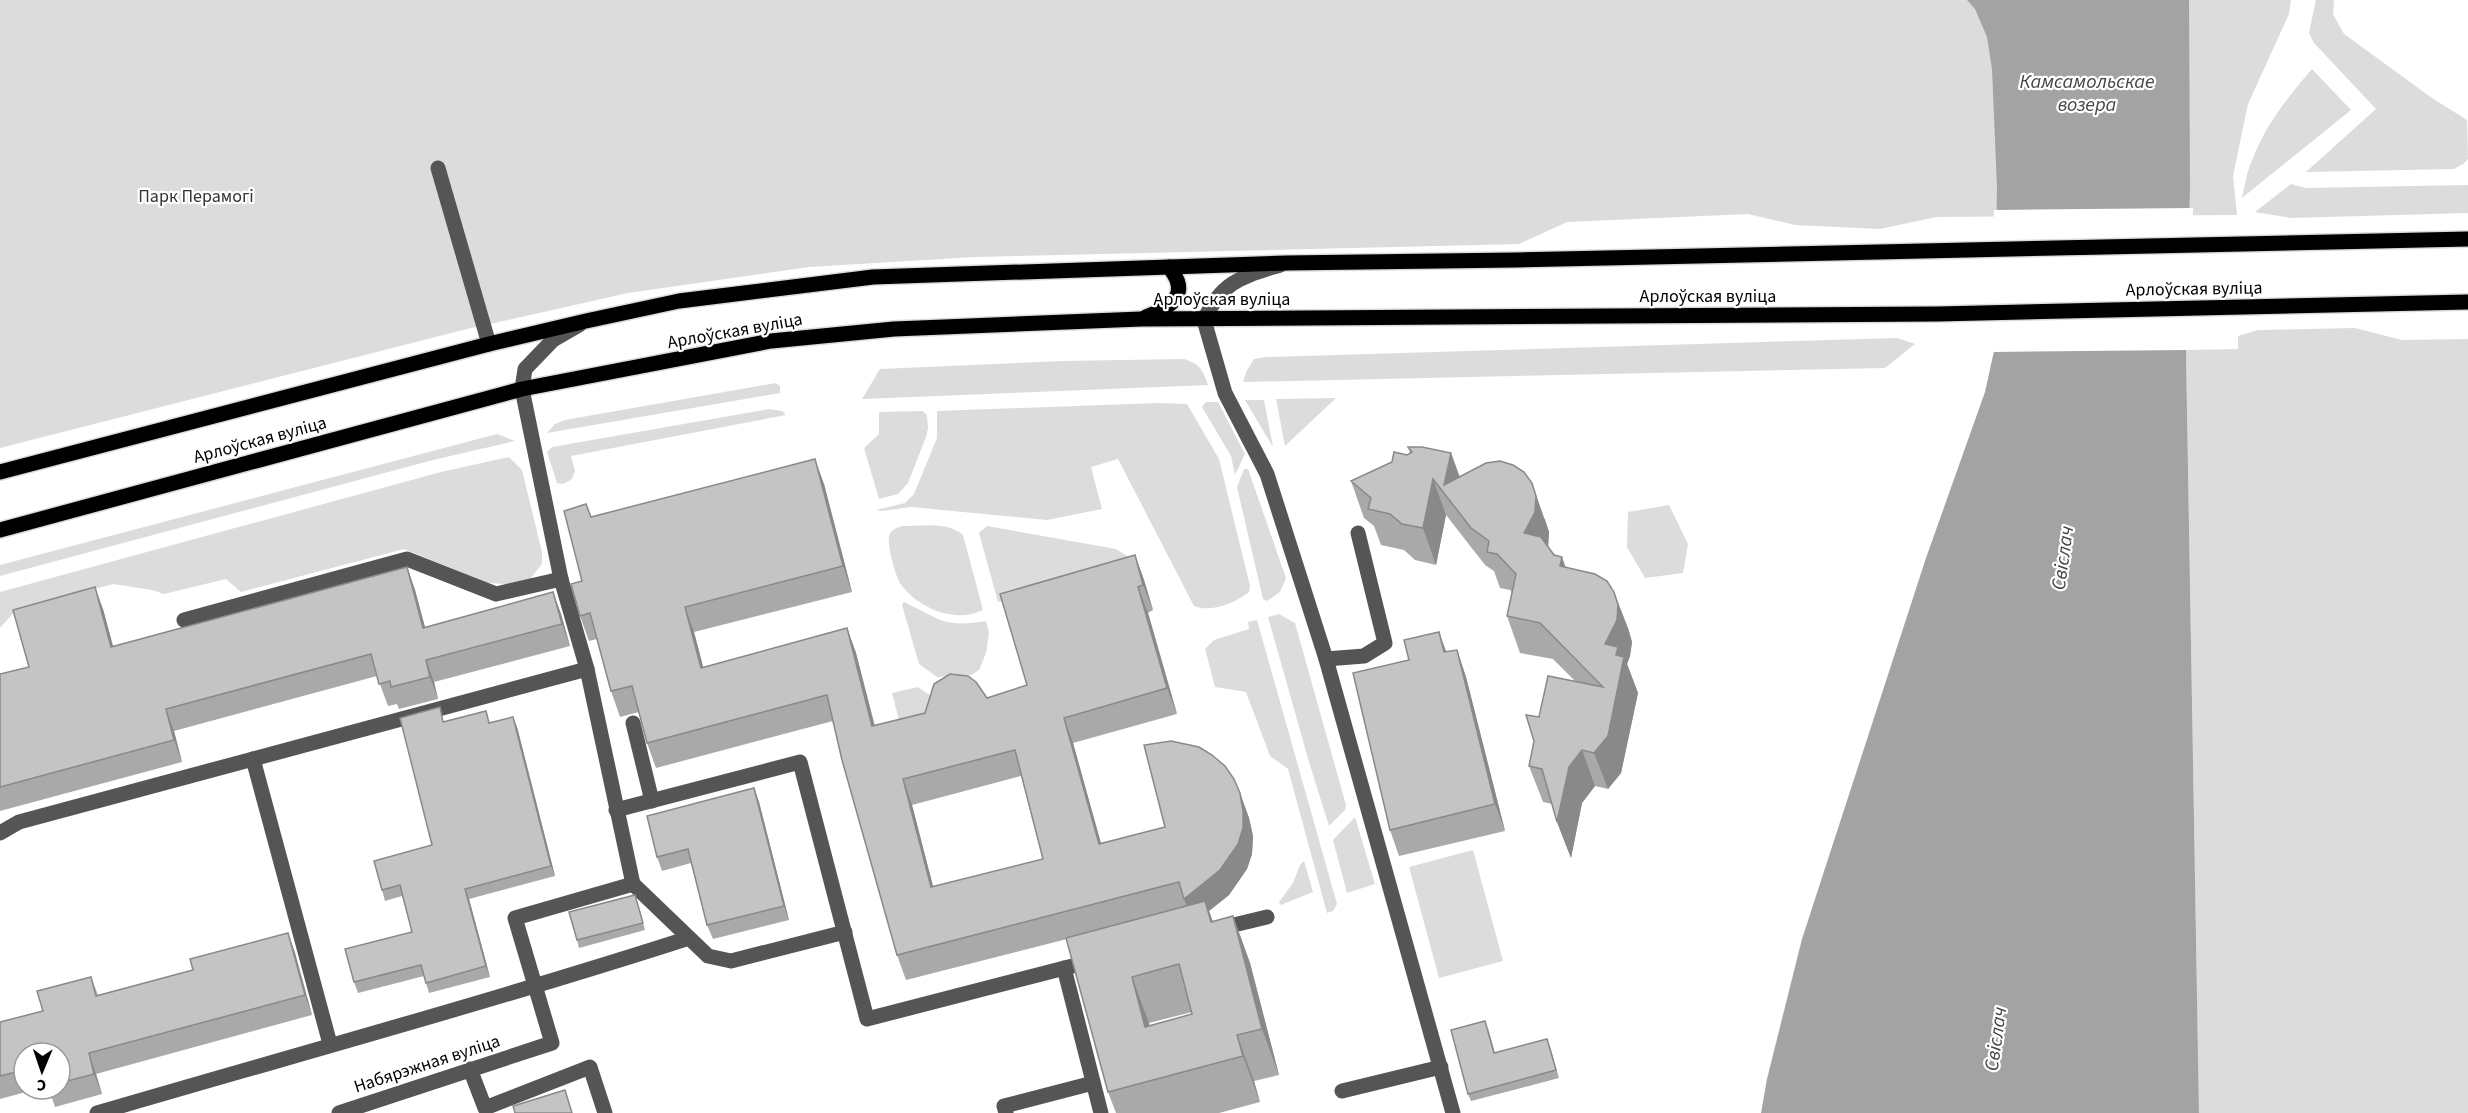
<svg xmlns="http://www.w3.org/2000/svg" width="2468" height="1113" font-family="'Source Sans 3',sans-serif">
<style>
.green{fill:#dcdcdc}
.water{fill:#a3a3a3}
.pier{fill:#fff}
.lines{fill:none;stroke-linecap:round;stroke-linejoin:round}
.major-casing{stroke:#dbdbdb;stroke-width:18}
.minor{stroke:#555;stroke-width:15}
.major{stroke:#000;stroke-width:15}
.wall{fill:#a9a9a9;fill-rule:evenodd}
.shaded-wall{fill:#898989}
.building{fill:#c4c4c4;stroke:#898989;stroke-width:1.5;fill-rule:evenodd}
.labels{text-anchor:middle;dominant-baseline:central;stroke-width:4.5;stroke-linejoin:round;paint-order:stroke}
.park-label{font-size:18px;fill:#333;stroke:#fff}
.street-label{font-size:18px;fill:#000;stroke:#fff}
.water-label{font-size:20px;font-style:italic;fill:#444;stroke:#fff}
</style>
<rect width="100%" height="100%" fill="#fff"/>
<g class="green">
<polygon points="0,0 2291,0 2289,14 2248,104 2233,176 2237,215 1936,217 1880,229 1795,225 1748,214 1567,222 1519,244 975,257 809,267 628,293 463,330 0,448"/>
<polygon points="2316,0 2334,0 2333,14 2344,34 2432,98 2467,120 2468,159 2463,164 2454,169 2306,172 2376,109 2314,43 2309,33"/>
<path d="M 2312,69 L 2351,110 L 2242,198 C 2245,185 2247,170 2253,158 C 2266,124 2289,96 2312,69 Z"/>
<polygon points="2291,184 2306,188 2468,185 2468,213 2291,218 2255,212"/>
<polygon points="2355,328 2402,340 2468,339 2468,1113 2199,1113 2186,350 2238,349 2238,336 2258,330"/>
<polygon points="1897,338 1915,344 1885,368 1243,382 1247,370 1254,359 1266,357"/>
<path d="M 1184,359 C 1200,364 1203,370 1208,385 L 862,399 L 880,369 L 1062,361 Z"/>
<polygon points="776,383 780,386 780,393 547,433 555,424 565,420"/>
<polygon points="1336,398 1285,446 1276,399"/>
<polygon points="1245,400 1264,400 1273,447"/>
<polygon points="1206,402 1218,402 1245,454 1235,475 1231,456 1202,407"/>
<path d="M 1157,403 L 1187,404 L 1219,459 L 1250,586 L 1249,592 C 1235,603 1211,613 1194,606 L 1118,459 L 1091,467 L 1102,509 L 1047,520 L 911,507 L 882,511 L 876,510 L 905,503 L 914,494 L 937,438 L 937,411 Z"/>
<polygon points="769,409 782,411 786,415 571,456 575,471 572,479 563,484 557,483 547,452 552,447"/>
<polygon points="922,411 927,415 928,428 926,437 908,483 898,494 879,499 864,448 879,434 879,412"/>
<polygon points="497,434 515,441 433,460 0,576 0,565"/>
<polygon points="509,457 522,470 542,552 542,564 530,579 505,584 488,583 404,549 241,592 226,579 164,594 152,590 113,584 14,612 0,628 0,592 441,472"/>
<polygon points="1244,469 1248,469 1286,578 1280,592 1267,601 1263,599 1237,487"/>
<polygon points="1669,505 1688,544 1683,573 1645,578 1627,547 1628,512"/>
<path d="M 902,526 C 921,526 948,521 963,535 L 983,610 C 955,624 917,608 900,583 C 896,577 887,545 889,537 C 890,530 896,528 902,526 Z"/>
<polygon points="987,526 1116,549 1127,556 1128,562 1007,601 998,602 979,533"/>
<path d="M 904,602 C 940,619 942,628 986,621 L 989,633 L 986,653 L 979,670 L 971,675 L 937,677 L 919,664 L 902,605 Z"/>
<polygon points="1279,614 1295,623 1346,805 1345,810 1329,826 1309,762 1268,617"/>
<polygon points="1257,620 1337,904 1333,911 1327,913 1288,769 1270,756 1246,692 1215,687 1205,649 1214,640 1249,629 1248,622"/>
<polygon points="918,687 935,699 930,713 902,732 892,693"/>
<polygon points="1355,817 1375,884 1347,893 1333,840"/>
<polygon points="1473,850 1503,961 1439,978 1409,867"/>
<polygon points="1304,861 1313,892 1281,905 1279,902 1293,883 1300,865"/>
</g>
<polygon class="water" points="1967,0 2189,0 2190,187 2186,350 2199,1113 1761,1113 1767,1079 1802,939 1926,558 1985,392 1994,351 1997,188 1992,69 1987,37 1975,9"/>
<polygon class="pier" points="2193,208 2189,350 1991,352 1994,210"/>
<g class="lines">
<g class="major-casing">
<g id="major">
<path d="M 1146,317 C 1172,307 1191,294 1169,267"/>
<polyline points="0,472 489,344 586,321 679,301 873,277 1286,263 1515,260 2468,239"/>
<polyline points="0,530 522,389 771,341 894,329 1141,319 1938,314 2468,302"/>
</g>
</g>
<g class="minor">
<polyline points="438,168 489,344"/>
<path d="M 1280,265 C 1242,277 1222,281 1204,320 L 1225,393 L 1267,474 L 1326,659 L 1453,1113"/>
<polyline points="579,325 553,340 525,369 522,389 561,579 587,669 633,884 708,956 731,961 845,932"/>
<polyline points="184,620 407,559 496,594 561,579"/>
<polyline points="1326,659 1364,656 1385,643 1358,533"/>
<polyline points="633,723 652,801"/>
<polyline points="253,759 330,1044"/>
<polyline points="616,810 800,762 867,1019 1092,961"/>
<polyline points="0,833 19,822 587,669"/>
<polyline points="1217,929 1267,917"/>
<polyline points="1064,968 1101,1113"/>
<polyline points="470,1069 485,1108 590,1067 605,1113"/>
<polyline points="1342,1091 1441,1067"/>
<path d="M 97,1113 C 295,1055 493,1001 689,938"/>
<polyline points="339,1113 552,1043 515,918 633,884"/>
<polyline points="1006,1113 1004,1106 1093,1083"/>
</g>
<use href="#major" class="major"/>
</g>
<g class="wall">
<polygon points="1408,447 1451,453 1460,477 1545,519 1549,532 1548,547 1566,567 1628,628 1632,642 1630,656 1627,664 1638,693 1621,773 1608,789 1595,786 1582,803 1571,858 1557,822 1552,804 1543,802 1529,766 1539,717 1575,681 1553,659 1520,653 1507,616 1512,592 1510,590 1500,588 1494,571 1485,565 1446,515 1436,565 1415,560 1404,550 1381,545 1374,526 1364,518 1351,481 1410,453"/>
<path d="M 824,484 L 852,592 L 694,632 L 703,667 L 847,628 L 856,653 L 875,726 L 987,698 L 1027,685 L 1135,555 L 1144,580 L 1153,610 L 1148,613 L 1177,714 L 1073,743 L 1101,843 L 1165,827 L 1240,793 L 1249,818 L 1253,836 L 1252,854 L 1247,869 L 1229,895 L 1209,911 L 1213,922 L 1233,916 L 1250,963 L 1279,1075 L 1254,1081 L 1260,1102 L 1219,1113 L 1116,1113 L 1108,1092 L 1067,939 L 906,980 L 897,955 L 833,721 L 656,768 L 647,743 L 639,712 L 620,717 L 611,691 L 597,639 L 589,641 L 580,616 L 582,581 L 591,517 ZM 1021,776 L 1043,859 L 933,887 L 912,805 ZM 1192,1012 L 1192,1014 L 1149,1026 L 1149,1023 Z"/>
<polygon points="407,567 415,590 425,627 553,592 561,614 570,646 434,682 438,699 399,709 397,704 388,706 377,676 174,731 182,762 0,811 0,674 29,667 103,609 113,646"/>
<polygon points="1457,650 1466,677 1505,831 1399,856 1390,830 1446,652"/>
<polygon points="444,721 490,723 517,727 555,876 469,899 490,977 429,993 424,976 358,993 354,982 412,932 402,896 385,901 382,890 432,845"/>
<polygon points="754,788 759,802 789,920 713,939 707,925 691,863 662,871 657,857"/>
<polygon points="637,902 645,930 579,948 577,940"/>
<polygon points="288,933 295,953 312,1015 96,1074 102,1094 55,1107 49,1089 60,1089 60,1053 24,1053 24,1089 37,1089 0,1099 0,1022 43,1011 91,977 98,995 193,970"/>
<polygon points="1488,1028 1495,1053 1550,1046 1559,1078 1471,1101 1468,1094"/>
</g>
<g class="shaded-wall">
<polygon points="1451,453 1464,490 1444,485"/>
<polygon points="815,459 824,484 852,592 843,566"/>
<polygon points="1433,479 1446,515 1436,565 1423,528"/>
<polygon points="1532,483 1549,532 1548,548 1524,533"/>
<polygon points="1135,555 1144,580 1153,610 1143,585"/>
<polygon points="1562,557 1575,593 1560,566"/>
<polygon points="407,567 415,590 431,650 423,628"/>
<polygon points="95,587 103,609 119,669 111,647"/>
<polygon points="1138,587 1148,613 1177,714 1167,688"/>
<polygon points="553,592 561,614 570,646 562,624"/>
<polygon points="1614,592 1628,628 1632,642 1630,656 1627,664 1638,693 1621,773 1608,789 1594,753 1608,736 1605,644"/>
<polygon points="685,607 694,632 710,693 701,668"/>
<polygon points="847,628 856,653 881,752 872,726"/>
<polygon points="1439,632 1449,659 1444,652"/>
<polygon points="1457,650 1466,677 1505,831 1495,804"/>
<polygon points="426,660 434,682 438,699 430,677"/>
<polygon points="166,709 174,731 182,762 174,740"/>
<polygon points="513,717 517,727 555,876 551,866"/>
<polygon points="1064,718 1073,743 1108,869 1099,844"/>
<polygon points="1582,750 1595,786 1582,803 1571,858 1557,822 1569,767"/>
<polygon points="903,779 912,805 940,913 931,887"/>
<polygon points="754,788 759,802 789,920 784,906"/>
<polygon points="1240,793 1249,818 1253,836 1252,854 1247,869 1229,895 1209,911 1222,947 1193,925 1184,899"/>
<polygon points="465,889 469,899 490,977 486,966"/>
<polygon points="1233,916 1250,963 1279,1075 1262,1029"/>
<polygon points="288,933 295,953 312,1015 305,995"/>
<polygon points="1132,977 1149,1023 1162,1074 1145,1027"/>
<polygon points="1237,1035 1254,1081 1260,1102 1243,1056"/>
<polygon points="89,1053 96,1074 102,1094 94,1074"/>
</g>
<g class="building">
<polygon points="1408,447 1422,447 1451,453 1444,485 1486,463 1500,461 1513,465 1524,472 1532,483 1536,496 1535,512 1524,533 1541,537 1554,555 1562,557 1560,566 1595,574 1607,581 1614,592 1618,605 1617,620 1605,644 1618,647 1616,655 1624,657 1608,736 1594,753 1582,750 1569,767 1557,822 1542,769 1529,766 1534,741 1526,715 1539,717 1548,676 1603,687 1540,623 1507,616 1516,574 1497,554 1487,552 1489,541 1471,528 1433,479 1423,528 1402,524 1390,514 1368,509 1371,498 1351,481 1392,462 1394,452 1407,455 1412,452"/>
<path d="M 815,459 L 843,566 L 685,607 L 701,668 L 847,628 L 872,726 L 925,713 L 934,684 L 950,674 L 968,676 L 976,682 L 987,698 L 1027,685 L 1000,594 L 1135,555 L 1143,585 L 1138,587 L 1167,688 L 1064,718 L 1099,844 L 1165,827 L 1144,745 L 1171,741 L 1199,747 L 1212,755 L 1225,766 L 1234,779 L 1240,793 L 1243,811 L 1243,828 L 1238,844 L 1220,870 L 1184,899 L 1179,882 L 897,955 L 842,760 L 827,695 L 647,743 L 632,686 L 611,691 L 590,613 L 580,616 L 571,584 L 582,581 L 564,511 L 586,504 L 591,517 ZM 1015,750 L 1043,859 L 931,887 L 903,779 Z"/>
<polygon points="407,567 423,628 553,592 562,624 426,660 430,677 391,687 390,681 379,684 371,654 166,709 174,740 0,787 0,674 29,667 13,610 95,587 111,647"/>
<polygon points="1439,632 1444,652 1457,650 1495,804 1390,830 1353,673 1409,660 1404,640"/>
<polygon points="440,707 443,722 486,711 489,723 513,717 551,866 465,889 486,966 426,983 421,965 354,982 345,949 412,932 400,885 382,890 374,861 432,845 400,718"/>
<polygon points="754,788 784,906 707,925 688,849 657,857 647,816"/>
<polygon points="635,895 643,923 577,940 569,912"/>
<path d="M 1205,901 L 1211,922 L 1233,916 L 1262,1029 L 1237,1035 L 1243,1056 L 1108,1092 L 1066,938 ZM 1179,964 L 1192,1014 L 1145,1027 L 1132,977 Z"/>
<polygon points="288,933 305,995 89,1053 94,1074 60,1083 60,1053 24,1053 24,1070 0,1076 0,1022 43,1011 37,991 91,977 96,996 193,970 190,959"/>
<polygon points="1485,1021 1494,1053 1547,1039 1556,1070 1468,1094 1451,1030"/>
<polygon points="565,1090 572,1113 515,1113 513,1106"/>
</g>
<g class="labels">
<g class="park-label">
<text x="196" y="196">Парк Перамогі</text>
</g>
<g class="street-label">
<text transform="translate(2194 289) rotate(-1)">Арлоўская вуліца</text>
<text x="1708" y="296">Арлоўская вуліца</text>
<text x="1222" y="299">Арлоўская вуліца</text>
<text transform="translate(735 331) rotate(-10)">Арлоўская вуліца</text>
<text transform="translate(260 440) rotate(-15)">Арлоўская вуліца</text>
<text transform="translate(427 1064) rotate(-18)">Набярэжная вуліца</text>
</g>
<g class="water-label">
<text x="2087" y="82">Камсамольскае<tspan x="2087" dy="23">возера</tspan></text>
<text transform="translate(2063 558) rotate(-82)">Свіслач</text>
<text transform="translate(1996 1039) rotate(-82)">Свіслач</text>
</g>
</g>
<g transform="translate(42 1071) rotate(182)"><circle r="28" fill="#ffffff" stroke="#999999" stroke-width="1.5"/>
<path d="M0-4.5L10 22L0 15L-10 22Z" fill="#000000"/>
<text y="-9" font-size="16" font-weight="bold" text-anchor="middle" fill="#000000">С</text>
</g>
</svg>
